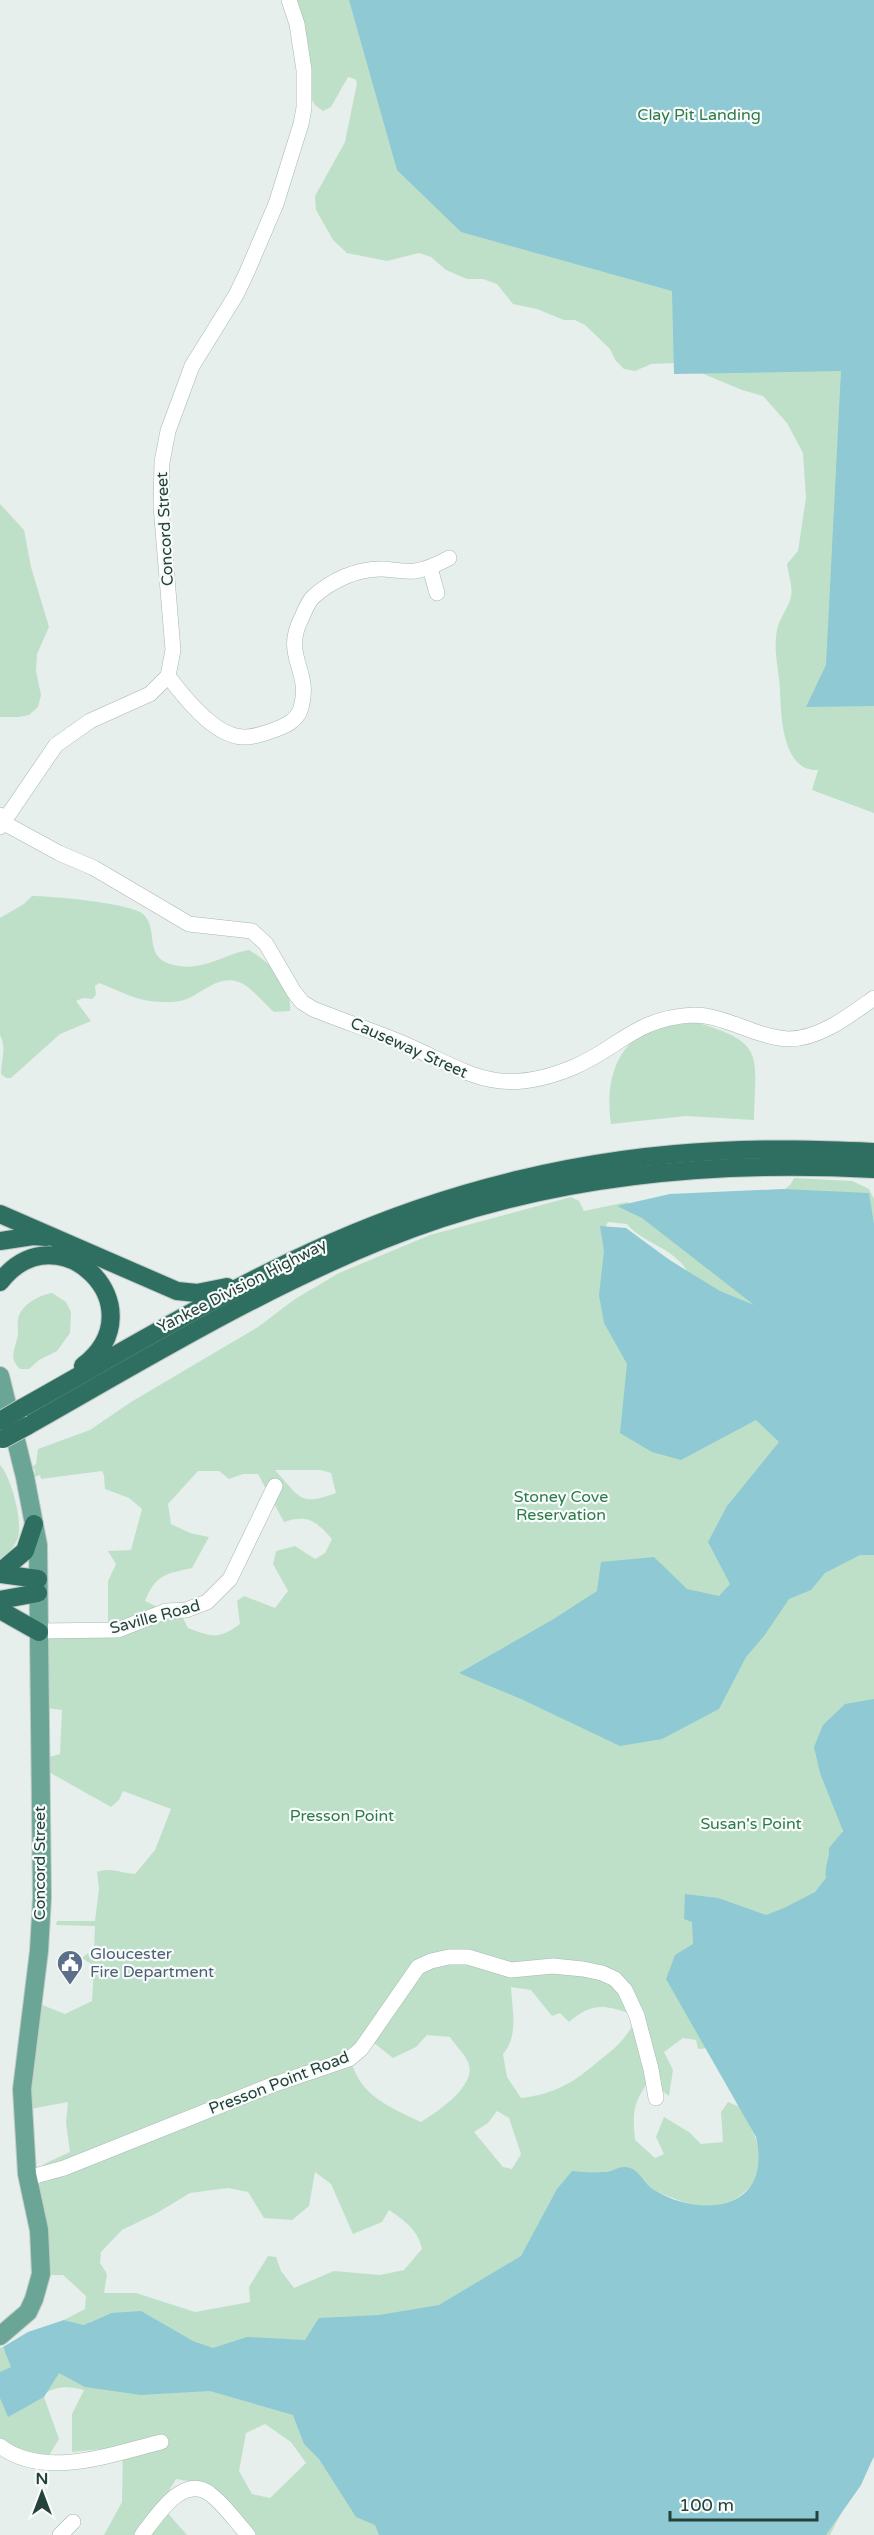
<svg xmlns="http://www.w3.org/2000/svg" width="874" height="2535" font-family="'Varela Round',sans-serif">
<style>
.green{fill:#bfe0c8;fill-rule:evenodd}
.water{fill:#8ec9d4}
.lines{fill:none;stroke-linecap:round;stroke-linejoin:round}
.minor-casing{stroke:#a8b8b2;stroke-width:16}
.major-casing{stroke:#c2cac8;stroke-width:20}
.highway-casing{stroke:#c2cac8;stroke-width:20}
.minor{stroke:#fff;stroke-width:15}
.major{stroke:#6aa596;stroke-width:18}
.highway{stroke:#2f6f62;stroke-width:18}
.highway-bridge-casing{stroke:#c2cac8;stroke-width:20;stroke-linecap:butt}
.highway-bridge{stroke:#2f6f62;stroke-width:18}
.labels{text-anchor:middle;dominant-baseline:central;stroke-width:4.5;stroke-linejoin:round;paint-order:stroke}
.park-label{font-size:16px;fill:#2d7a4b;stroke:#f7fbf9}
.street-label{font-size:16px;fill:#24423a;stroke:#f7fbf9}
.service-label{font-size:16px;fill:#4e5e75;stroke:#f7fbf9;text-anchor:start}
</style>
<rect width="100%" height="100%" fill="#e6efeb"/>
<g class="green">
<path d="M 292,0 L 874,0 L 874,813 L 812,790 L 818,770 C 782,772 781,715 780,690 C 779,668 773,653 777,630 C 779,618 789,608 791,596 C 793,587 788,573 787,564 L 798,551 L 806,498 L 803,453 L 787,423 L 763,396 L 742,390 L 677,363 L 651,364 L 635,371 L 624,369 L 616,361 L 610,349 L 585,325 L 575,320 L 564,320 L 537,309 L 513,304 L 497,284 L 483,279 L 467,279 L 446,270 L 431,257 L 419,253 L 387,261 L 347,253 L 333,240 L 316,210 L 315,196 L 345,142 L 357,83 L 355,79 L 348,77 L 331,107 L 323,111 L 315,105 L 308,94 Z"/>
<polygon points="0,504 24,530 31,567 49,627 37,654 36,671 41,695 38,707 29,715 19,717 0,717"/>
<path d="M 32,896 C 50,896 131,903 143,914 C 161,931 140,960 179,966 C 205,970 225,954 249,950 C 271,963 292,984 290,1011 L 274,1012 C 265,1004 249,985 239,982 C 218,974 202,994 184,1000 C 178,1002 171,1002 165,1002 C 140,1003 122,992 99,983 L 95,986 L 96,995 L 92,999 L 83,998 L 76,1001 L 91,1021 L 60,1034 L 11,1078 L 6,1078 L 1,1074 C 1,1060 7,1049 0,1035 L 0,918 L 24,904 Z"/>
<path d="M 695,1022 C 767,1043 755,1054 754,1120 L 686,1116 L 611,1124 C 605,1086 614,1043 653,1030 C 666,1025 682,1025 695,1022 Z"/>
<path d="M 794,1178 L 852,1181 L 869,1189 L 874,1199 L 874,1717 L 828,1881 L 721,2047 L 698,2049 L 696,2040 L 683,2038 L 664,2052 L 673,2070 L 669,2096 L 653,2084 L 646,2085 C 632,2106 633,2115 635,2140 L 655,2158 L 664,2154 L 656,2137 L 664,2117 L 689,2132 L 701,2144 L 723,2142 L 721,2112 L 728,2102 L 740,2107 C 748,2122 757,2137 760,2154 C 761,2165 757,2180 749,2188 C 720,2217 689,2206 656,2191 L 874,2311 L 874,2458 L 856,2474 L 849,2498 L 830,2535 L 242,2535 L 205,2484 L 176,2479 L 167,2494 L 164,2509 L 187,2535 L 104,2535 L 122,2502 L 123,2447 L 72,2452 L 72,2414 L 84,2390 C 60,2384 50,2388 31,2404 L 44,2397 L 59,2439 L 48,2457 L 13,2450 L 0,2443 L 0,2348 L 3,2347 L 4,2351 L 84,2325 L 64,2320 L 85,2309 L 86,2296 L 63,2275 L 47,2275 L 46,2230 L 38,2174 L 44,2164 L 70,2152 L 66,2123 L 68,2102 L 30,2109 L 29,2050 L 37,2003 L 65,2014 L 92,2001 L 94,1966 L 82,1958 L 94,1948 L 95,1926 L 56,1925 L 57,1921 L 95,1921 L 99,1889 L 97,1872 C 112,1867 120,1873 135,1874 L 155,1850 L 171,1809 L 123,1791 L 119,1800 L 111,1807 L 47,1771 L 46,1758 L 60,1754 L 62,1710 L 46,1708 L 44,1636 L 108,1624 L 108,1581 L 116,1564 L 108,1551 L 131,1550 L 142,1509 L 129,1498 L 105,1489 L 104,1475 L 102,1471 L 41,1479 L 40,1475 L 34,1477 L 35,1470 L 32,1467 L 36,1464 L 38,1449 L 90,1430 L 131,1402 L 258,1327 L 295,1299 L 339,1273 L 430,1235 L 571,1197 L 579,1201 L 584,1211 L 627,1202 L 632,1205 L 773,1198 L 790,1185 ZM 608,1222 L 627,1224 C 642,1243 673,1247 687,1271 L 670,1260 L 609,1232 L 606,1226 ZM 275,1470 L 321,1470 L 331,1473 L 336,1493 C 299,1507 300,1497 275,1470 ZM 198,1471 L 219,1471 L 229,1479 L 243,1474 L 258,1474 L 284,1522 C 308,1514 316,1521 332,1539 L 325,1553 L 315,1559 L 295,1546 L 276,1551 L 273,1564 L 288,1591 L 275,1608 L 244,1596 L 237,1601 L 240,1624 C 218,1640 212,1637 188,1628 L 181,1614 L 166,1611 L 145,1601 C 156,1574 166,1574 192,1568 L 209,1537 L 190,1533 L 171,1524 L 168,1504 ZM 511,1987 L 531,1990 L 552,2016 L 560,2013 L 569,2022 C 590,2004 603,2004 628,2013 L 632,2026 C 624,2041 614,2049 600,2060 C 574,2082 556,2094 521,2098 L 507,2077 L 503,2054 C 519,2036 512,2009 511,1987 ZM 427,2035 L 450,2037 C 455,2045 467,2056 469,2065 C 475,2087 437,2112 421,2122 C 400,2112 377,2103 362,2084 C 357,2077 353,2067 349,2059 L 357,2046 L 374,2043 L 393,2058 L 416,2047 ZM 497,2111 L 509,2118 L 521,2154 L 512,2169 L 503,2167 L 474,2132 L 488,2123 ZM 315,2172 L 331,2184 L 353,2234 L 382,2222 L 389,2210 C 405,2221 418,2230 422,2249 L 404,2270 L 380,2275 L 334,2271 L 294,2288 L 281,2271 L 276,2257 L 268,2256 L 249,2287 L 250,2302 L 195,2312 L 136,2293 L 104,2293 L 107,2274 L 100,2263 L 101,2252 L 122,2230 L 157,2213 L 190,2193 L 228,2188 L 248,2192 L 264,2218 L 292,2220 L 309,2206 ZM 111,2313 L 193,2341 L 200,2343 L 90,2322 ZM 265,2424 L 291,2442 L 306,2463 L 270,2498 L 252,2494 L 239,2471 L 246,2433 Z"/>
<path d="M 52,1293 L 66,1302 L 71,1312 L 70,1333 L 57,1351 L 39,1360 L 29,1369 L 20,1369 C 9,1358 14,1352 17,1339 C 19,1333 17,1327 18,1320 C 19,1306 39,1295 52,1293 Z"/>
<path d="M 0,1465 C 11,1476 23,1522 18,1537 C 15,1547 8,1553 0,1559 Z"/>
</g>
<g class="water">
<polygon points="349,0 874,0 874,706 806,707 826,665 841,371 674,374 672,291 461,232 397,170"/>
<polygon points="783,1189 869,1193 874,1224 874,1555 860,1555 825,1573 811,1590 789,1599 764,1636 746,1657 719,1709 662,1739 620,1746 521,1699 459,1673 552,1620 597,1591 601,1562 654,1557 687,1589 719,1596 730,1584 708,1542 727,1506 779,1442 756,1420 681,1460 652,1452 620,1433 627,1364 604,1323 599,1295 604,1251 600,1226 626,1228 671,1261 720,1291 754,1305 642,1218 617,1206 670,1194"/>
<path d="M 874,1699 L 874,2456 L 861,2485 L 826,2535 L 379,2535 L 375,2525 L 356,2517 L 319,2459 L 304,2444 L 293,2415 L 210,2391 L 141,2395 L 85,2387 L 59,2373 L 44,2397 L 8,2417 L 0,2398 L 0,2372 L 11,2367 L 3,2347 L 28,2332 L 64,2320 L 84,2325 L 111,2313 L 141,2311 L 193,2341 L 213,2348 L 247,2337 L 305,2340 L 319,2318 L 379,2315 L 439,2305 L 521,2256 L 557,2189 L 572,2171 C 582,2172 594,2173 604,2172 C 615,2172 619,2164 630,2168 C 640,2171 645,2185 654,2190 C 704,2220 773,2209 756,2137 L 666,1979 L 675,1955 L 693,1944 L 692,1922 L 684,1919 L 685,1894 L 718,1898 L 766,1915 L 784,1908 L 815,1892 L 826,1878 C 824,1866 830,1859 829,1848 L 843,1831 L 820,1773 L 814,1747 L 823,1725 L 845,1704 Z"/>
</g>
<g class="lines">
<g class="minor-casing">
<g id="minor">
<polyline points="430,568 437,593"/>
<path d="M 168,676 C 184,697 214,736 243,737 C 253,738 265,733 274,730 C 285,726 297,721 301,708 C 312,669 281,657 302,617 C 305,610 308,602 313,597 C 332,580 358,568 383,569 C 394,570 405,572 415,571 C 428,569 438,564 449,558"/>
<path d="M 0,815 L 4,823 L 59,853 L 94,868 L 189,924 L 252,931 L 266,944 L 294,992 L 302,1002 L 313,1009 C 343,1021 373,1031 402,1043 C 471,1073 497,1099 574,1067 C 620,1047 636,1018 693,1015 C 712,1015 728,1022 745,1028 C 758,1033 775,1039 789,1039 C 820,1039 850,1015 874,998"/>
<polyline points="0,827 56,745 90,721 150,694 168,676 173,650 161,506 162,462 168,431 192,366 236,295 247,272 276,204 301,124 304,108 304,70 297,24 289,0"/>
<polyline points="39,1631 118,1630 166,1611 186,1610 207,1602 230,1579 275,1486"/>
<polyline points="28,2178 64,2168 272,2085 349,2059 361,2049 418,1967 431,1961 449,1957 468,1957 511,1970 553,1966 583,1969 602,1973 615,1979 625,1990 637,2016 651,2069 656,2098"/>
<path d="M 0,2446 C 44,2480 112,2454 161,2442"/>
<polyline points="60,2535 73,2522"/>
<path d="M 142,2535 C 156,2517 183,2473 210,2494 C 224,2504 236,2522 248,2535"/>
</g>
</g>
<g class="major-casing">
<polyline id="major" points="0,1376 25,1477 38,1545 42,1898 39,1951 22,2089 27,2174 39,2230 41,2274 34,2299 28,2312 0,2336"/>
</g>
<g class="highway-casing">
<g id="highway">
<polyline points="0,1214 177,1291 197,1293 227,1287"/>
<polyline points="0,1241 33,1236 46,1237"/>
<path d="M 0,1282 C 58,1207 160,1307 83,1366"/>
<path d="M 22,1408 C 124,1351 224,1290 331,1243 C 453,1189 587,1157 719,1151 C 771,1148 822,1150 874,1152"/>
<path d="M 27,1426 C 142,1361 257,1291 380,1241 C 535,1177 708,1160 874,1169"/>
<polyline points="0,1572 25,1551 34,1524"/>
<polyline points="0,1574 38,1579"/>
<polyline points="0,1600 38,1593"/>
<polyline points="0,1610 39,1632"/>
</g>
</g>
<use href="#minor" class="minor"/>
<use href="#major" class="major"/>
<use href="#highway" class="highway"/>
<g class="highway-bridge-casing">
<g id="highway-bridge">
<polyline points="0,1421 22,1408"/>
<polyline points="3,1439 27,1426"/>
</g>
</g>
<use href="#highway-bridge" class="highway-bridge"/>
</g>
<defs>
<g id="civic-pin" transform="scale(1.35)"><path d="M0 17L-7.5 6A9.5 9.5 0 1 1 7.5 6Z" fill="#5c6f8a" stroke="#f7fbf9"/><path d="M-.6-6.5H3V-4.5H.6V-3L4-1V1h2V6H-6V1h2V-1L-.6-3ZM-1.2 2.5V6h2.4V2.5Z" fill="#fff"/></g>
</defs>
<g fill-rule="evenodd">
<use href="#civic-pin" x="70" y="1963"/>
</g>
<g class="labels">
<g class="park-label">
<text x="699" y="115">Clay Pit Landing</text>
<text x="561" y="1497">Stoney Cove<tspan x="561" dy="18">Reservation</tspan></text>
<text x="342" y="1816">Presson Point</text>
<text x="751" y="1824">Susan's Point</text>
</g>
<g class="street-label">
<text transform="translate(165 529) rotate(-93)">Concord Street</text>
<text transform="translate(409 1048) rotate(24)">Causeway Street</text>
<text transform="translate(242 1286) rotate(-27)">Yankee Division Highway</text>
<text transform="translate(155 1617) rotate(-15)">Saville Road</text>
<text transform="translate(40 1863) rotate(-90)">Concord Street</text>
<text transform="translate(279 2083) rotate(-21)">Presson Point Road</text>
</g>
<g class="service-label">
<text x="90" y="1954">Gloucester<tspan x="90" dy="18">Fire Department</tspan></text>
</g>
</g>
<g transform="translate(42 2493)" stroke="#f7fbf9" stroke-width="4.5" paint-order="stroke">
<path d="M0-4.5L10 22L0 15L-10 22Z" fill="#24423a"/>
<text y="-9" font-size="16" font-weight="bold" text-anchor="middle" fill="#24423a">N</text>
</g>
<path d="M670 2511v9h147v-9" fill="none" stroke="#24423a" stroke-width="3"/>
<text x="679" y="2511" font-size="18" fill="#24423a" stroke="#f7fbf9" stroke-width="4.5" paint-order="stroke">100 m</text>
</svg>
